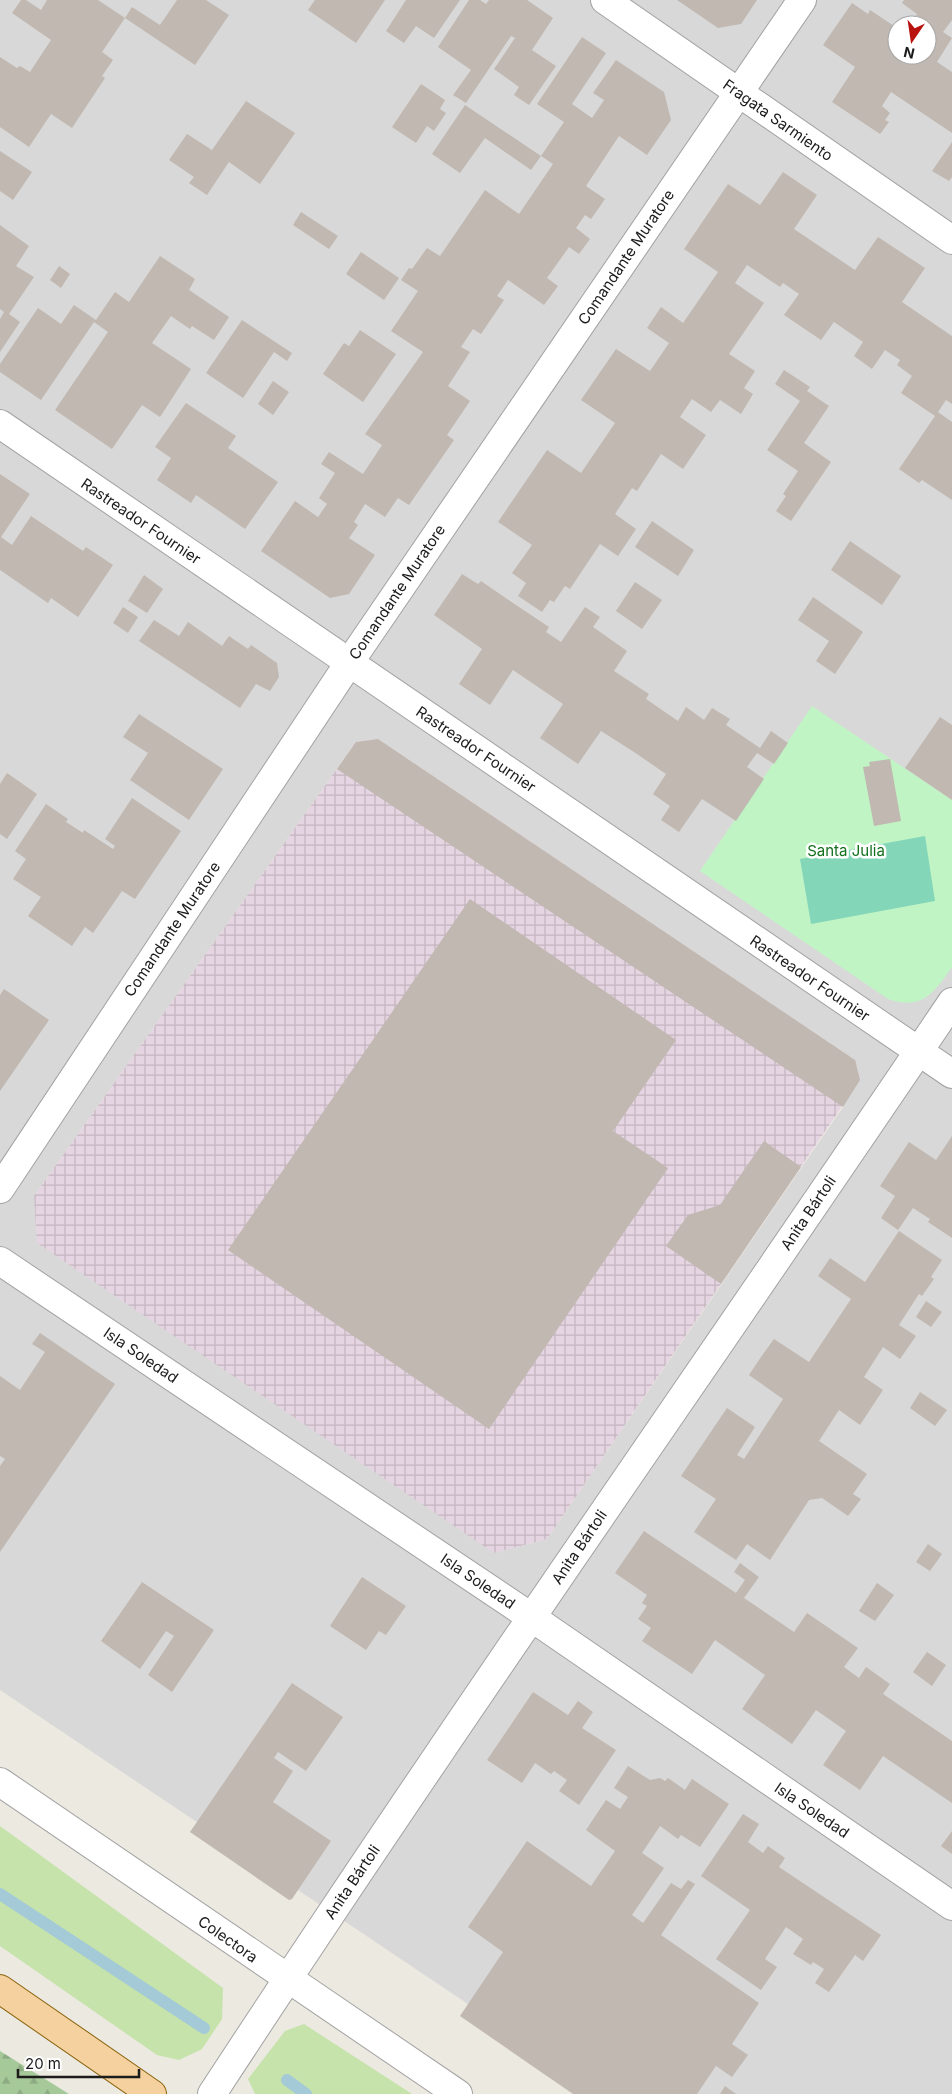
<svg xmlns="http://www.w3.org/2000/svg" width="952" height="2094" font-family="Inter,sans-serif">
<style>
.residential{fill:#d9d8d8;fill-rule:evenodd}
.industrial{fill:url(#industrial-grid)}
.grass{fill:#c5e3aa}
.forest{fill:url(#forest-firs)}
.park{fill:#c0f4c5}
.pitch{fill:#84d6b9}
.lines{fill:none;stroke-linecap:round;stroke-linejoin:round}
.stream{stroke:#a4cad7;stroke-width:12}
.building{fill:#c0b8b1}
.minor-casing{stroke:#a2a2a2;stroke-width:30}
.major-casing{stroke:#88620b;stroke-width:30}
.minor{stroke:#fff;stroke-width:28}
.major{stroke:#f4d19e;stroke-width:28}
.labels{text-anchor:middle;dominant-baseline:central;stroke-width:5;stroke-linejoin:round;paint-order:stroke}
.street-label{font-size:15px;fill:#1b1b1b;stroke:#fff}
.park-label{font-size:15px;fill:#13701d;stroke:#fff}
</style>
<defs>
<pattern id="industrial-grid" width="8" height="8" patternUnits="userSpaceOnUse" patternTransform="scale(1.25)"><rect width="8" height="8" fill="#e5d4e1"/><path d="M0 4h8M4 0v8" fill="none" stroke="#c4b5c0"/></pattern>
<pattern id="forest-firs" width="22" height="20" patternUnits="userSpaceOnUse" patternTransform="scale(1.25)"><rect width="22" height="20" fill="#a6c999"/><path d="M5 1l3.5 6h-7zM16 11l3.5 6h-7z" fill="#8eac83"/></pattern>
</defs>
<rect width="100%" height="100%" fill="#ece9e1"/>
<path class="residential" d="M 0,0 L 952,0 L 952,2094 L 602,2094 L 0,1690 ZM 897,25 L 927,25 L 927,55 L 897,55 ZM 378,739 L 855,1060 L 843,1107 L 547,1539 L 494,1553 L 34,1196 L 356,742 Z"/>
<polygon class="industrial" points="378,739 855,1060 860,1080 547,1539 494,1553 37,1243 34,1196 356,742"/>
<g class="grass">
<polygon points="0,1826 223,1988 222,2019 202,2049 179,2060 157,2055 0,1946"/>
<polygon points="304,2024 412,2094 255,2094 248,2079 285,2031"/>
</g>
<polygon class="forest" points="0,2051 69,2094 0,2094"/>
<path class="park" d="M 812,706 L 952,800 L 952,967 C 934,993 922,1011 888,999 L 700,871 Z"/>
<polygon class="pitch" points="925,836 935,901 811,924 800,859"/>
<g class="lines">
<g class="stream">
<polyline points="0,1894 204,2028"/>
<polyline points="287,2080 306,2094"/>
</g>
</g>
<g class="building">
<polygon points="21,0 26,0 41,10 47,0 98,0 125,18 102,52 113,60 102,76 105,78 72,128 51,114 29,147 0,127 0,57 17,68 20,66 30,72 51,40 12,13"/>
<polygon points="177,0 206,0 229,15 195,65 125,18 132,7 160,25"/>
<polygon points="315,0 385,0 356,43 308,10"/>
<polygon points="406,0 460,0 434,38 416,26 404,43 386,31"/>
<polygon points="469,0 480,0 486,4 489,0 527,0 553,18 532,50 556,66 529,105 514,95 519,87 494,69 515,38 511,36 466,103 453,95 471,70 438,47"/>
<polygon points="677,0 757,0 741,24 718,28"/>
<polygon points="904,0 952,0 952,20 943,32 952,38 937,62 952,72 952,133 891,92 882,106 890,113 885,120 889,122 880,134 832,102 855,67 823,45 852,3 868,14 870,10 897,28 897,55 927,55 927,25 910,25 917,14 902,3"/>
<polygon points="582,37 606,53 572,104 592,118 604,100 593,93 616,60 664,92 671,120 647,155 619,136 586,186 605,199 591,219 585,215 576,228 590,239 579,254 569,247 547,278 558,286 544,305 508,280 497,296 504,300 481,334 473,329 461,347 470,352 448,386 470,401 447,435 454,440 409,505 398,498 385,517 365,504 354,522 358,525 349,538 375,555 349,594 330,598 261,551 295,501 318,517 327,504 319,498 335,473 321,464 329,452 363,474 382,445 365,434 423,352 391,331 418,291 401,280 409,268 412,269 427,248 440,256 485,190 519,214 553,164 541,156 531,170 485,138 460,173 432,154 465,105 541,156 564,122 537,104"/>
<polygon points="421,84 445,100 440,109 446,113 434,131 427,126 416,143 392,127"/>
<polygon points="246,101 295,133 260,184 229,162 207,195 189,183 194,177 169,160 187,134 212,150"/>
<polygon points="952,142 952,177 949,181 932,171"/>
<polygon points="0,151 32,172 13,200 0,191"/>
<polygon points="783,172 817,195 794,229 855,270 878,237 925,268 902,302 952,336 952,404 946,400 938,412 952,422 952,500 922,480 919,483 899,469 935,416 901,393 912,376 897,365 900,360 885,350 872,369 854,356 863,342 834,322 821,340 784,315 799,294 783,283 780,287 747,265 735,283 764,303 729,354 755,371 744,388 753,394 741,414 720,400 711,412 692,399 680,417 706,435 683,469 661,454 637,491 632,488 615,514 636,529 618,556 600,544 570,589 565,586 554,602 550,600 542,612 518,596 526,583 512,573 532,545 498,522 547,450 581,473 615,423 581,400 616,349 650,371 669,343 647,328 661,307 683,323 718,272 684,249 728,184 760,205"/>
<polygon points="301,212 338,236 329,249 293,225"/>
<polygon points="0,225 29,246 16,266 34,277 9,314 20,322 0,352 0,319 4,312 0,309"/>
<polygon points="361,252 399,278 384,300 346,274"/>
<polygon points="160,256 195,279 189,290 229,317 214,340 192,326 190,329 171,316 152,343 191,369 160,417 142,405 112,449 55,410 108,332 94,322 41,400 0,372 0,364 38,308 61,324 74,305 96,320 115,292 129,302"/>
<polygon points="59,266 70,274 61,288 50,280"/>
<polygon points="242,320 292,353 287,361 274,352 243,398 206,373"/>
<polygon points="360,330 396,354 363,402 323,374 344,343 349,346"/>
<polygon points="784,370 810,387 807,391 829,406 804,443 831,462 791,521 776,511 786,496 783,494 798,471 767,450 800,401 775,384"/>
<polygon points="273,381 289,392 273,415 258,404"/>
<polygon points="186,403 236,436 228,448 278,482 245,529 196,495 191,503 157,480 171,458 155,447"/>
<polygon points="0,474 30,494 1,537 12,545 31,516 83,551 86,547 113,565 78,617 51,598 48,603 0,570"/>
<polygon points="652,521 694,550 678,576 635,547"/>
<polygon points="850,541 901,576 882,605 831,570"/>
<polygon points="462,574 478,584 481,581 513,603 549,627 546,632 561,642 585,607 600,617 593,627 627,651 614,671 649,694 646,699 678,721 686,707 704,720 712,708 730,719 726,725 760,748 771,731 788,743 774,764 757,753 747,767 764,779 736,821 702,799 679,832 661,820 670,806 653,794 666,774 634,752 601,731 578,764 540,738 563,704 513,670 490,705 459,684 482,649 434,615"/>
<polygon points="144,575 163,589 147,613 128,601"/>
<polygon points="635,582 662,600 642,629 616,611"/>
<polygon points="813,597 863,632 835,674 816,661 829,641 798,620"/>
<polygon points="123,607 138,617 128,633 113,623"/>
<polygon points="154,620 179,636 188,622 222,646 229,636 248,649 251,645 277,663 279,677 270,691 256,684 240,708 139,641"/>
<polygon points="139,714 223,769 189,820 130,780 148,753 123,737"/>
<polygon points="940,717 952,725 952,800 905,768"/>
<polygon points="378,739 855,1060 860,1080 843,1107 337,769 356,742"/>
<polygon points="890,759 901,821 874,826 863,767 870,766 869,762"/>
<polygon points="7,773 37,794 7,839 0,834 0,784"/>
<polygon points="132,798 181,831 135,899 122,891 93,933 85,927 72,946 28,916 41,897 13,879 26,859 15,851 46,804 68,819 66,822 83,833 84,830 113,849 115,846 105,839"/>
<polygon points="470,899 676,1040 613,1131 668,1168 489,1429 228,1250"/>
<polygon points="4,989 49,1020 0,1091 0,995"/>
<polygon points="952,1136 952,1238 928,1222 930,1219 913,1208 898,1230 881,1218 895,1196 880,1186 909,1142 936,1160"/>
<polygon points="764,1141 801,1167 721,1284 666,1246 688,1215 720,1205"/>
<polygon points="899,1231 942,1260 931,1277 934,1279 922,1296 919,1294 899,1325 916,1336 900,1359 883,1347 864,1377 883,1390 860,1425 839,1410 819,1441 867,1474 853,1494 861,1499 848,1516 822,1498 809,1500 770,1560 747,1544 736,1560 694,1532 716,1499 681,1476 727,1408 755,1427 737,1455 744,1459 783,1399 749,1375 761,1357 774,1339 809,1362 851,1299 818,1276 830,1258 865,1282"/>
<polygon points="926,1301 942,1312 931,1327 916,1317"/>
<polygon points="40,1333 115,1384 0,1552 0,1466 5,1459 0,1456 0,1376 20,1390 45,1352 32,1344"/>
<polygon points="920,1392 947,1410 935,1426 910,1408"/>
<polygon points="644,1531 736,1593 745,1580 734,1572 740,1563 759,1577 744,1598 794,1632 807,1613 858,1648 844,1667 859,1678 866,1667 890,1684 883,1694 952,1741 952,1803 883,1756 860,1790 823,1765 846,1731 816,1710 792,1744 742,1709 765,1675 715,1640 692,1674 642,1641 651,1628 638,1619 647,1606 642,1603 647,1595 615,1573"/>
<polygon points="928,1544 942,1554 930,1571 916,1562"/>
<polygon points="362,1577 406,1606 386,1635 379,1631 366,1650 330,1626"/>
<polygon points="142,1582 214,1630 172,1692 148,1675 174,1636 166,1631 140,1669 101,1641"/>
<polygon points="877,1583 894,1595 875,1621 859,1611"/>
<polygon points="927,1652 946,1665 932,1686 913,1672"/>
<polygon points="292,1683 343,1717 306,1771 278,1752 274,1758 293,1771 273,1802 331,1841 292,1899 289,1900 190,1832"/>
<polygon points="533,1692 568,1715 578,1701 593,1712 582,1728 616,1750 579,1805 559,1791 567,1780 554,1771 551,1774 535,1763 522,1783 487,1760"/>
<polygon points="628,1766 650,1780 660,1778 665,1781 668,1778 685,1790 692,1779 729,1804 700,1847 681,1835 678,1839 660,1826 642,1853 664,1868 632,1915 643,1923 671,1883 681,1889 688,1880 695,1884 661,1935 759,2003 732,2044 748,2055 732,2077 716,2066 697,2094 573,2094 460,2016 503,1952 468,1927 527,1841 591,1886 615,1851 586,1830 606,1800 620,1809 628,1797 614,1788"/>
<polygon points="743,1814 759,1824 748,1842 763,1853 768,1846 785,1858 779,1867 881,1935 863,1961 855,1955 829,1992 815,1983 824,1969 813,1962 811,1965 793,1954 803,1939 786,1927 765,1959 777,1967 761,1990 716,1959 750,1910 701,1876"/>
<polygon points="952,1831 952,1854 941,1846"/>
<polygon points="725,2086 736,2094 720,2094"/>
</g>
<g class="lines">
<g class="minor-casing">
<g id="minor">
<polyline points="605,0 952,240"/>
<polyline points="0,424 952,1074"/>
<polyline points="0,1189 349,663 802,0"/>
<polyline points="0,1261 531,1617 952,1906"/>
<polyline points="0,1782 458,2094"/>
<path d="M 212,2094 C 452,1726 706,1367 952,1002"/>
</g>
</g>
<g class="major-casing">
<polyline id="major" points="0,1989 152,2094"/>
</g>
<use href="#minor" class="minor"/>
<use href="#major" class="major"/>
</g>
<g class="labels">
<g class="street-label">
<text transform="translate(778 120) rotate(35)">Fragata Sarmiento</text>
<text transform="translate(626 257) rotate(-56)">Comandante Muratore</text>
<text transform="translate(141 521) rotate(34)">Rastreador Fournier</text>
<text transform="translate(397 592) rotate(-56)">Comandante Muratore</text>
<text transform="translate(476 749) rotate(34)">Rastreador Fournier</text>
<text transform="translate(172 929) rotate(-56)">Comandante Muratore</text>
<text transform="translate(810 978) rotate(34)">Rastreador Fournier</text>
<text transform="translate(808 1213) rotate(-56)">Anita Bártoli</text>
<text transform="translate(141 1355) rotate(34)">Isla Soledad</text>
<text transform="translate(579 1547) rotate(-56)">Anita Bártoli</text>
<text transform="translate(478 1581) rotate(34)">Isla Soledad</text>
<text transform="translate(812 1810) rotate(34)">Isla Soledad</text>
<text transform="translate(352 1882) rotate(-56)">Anita Bártoli</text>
<text transform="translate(228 1939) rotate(35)">Colectora</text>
</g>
<g class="park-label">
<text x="846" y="850">Santa Julia</text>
</g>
</g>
<g transform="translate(912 40) rotate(193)"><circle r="24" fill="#ffffff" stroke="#a4a4a4"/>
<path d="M0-4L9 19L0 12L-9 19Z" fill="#b8130e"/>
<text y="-8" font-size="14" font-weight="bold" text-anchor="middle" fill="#1b1b1b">N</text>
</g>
<path d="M18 2069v8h121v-8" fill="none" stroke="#1b1b1b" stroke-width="2.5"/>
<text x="25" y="2069" font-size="15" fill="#1b1b1b" stroke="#ffffff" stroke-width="4" paint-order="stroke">20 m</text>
</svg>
